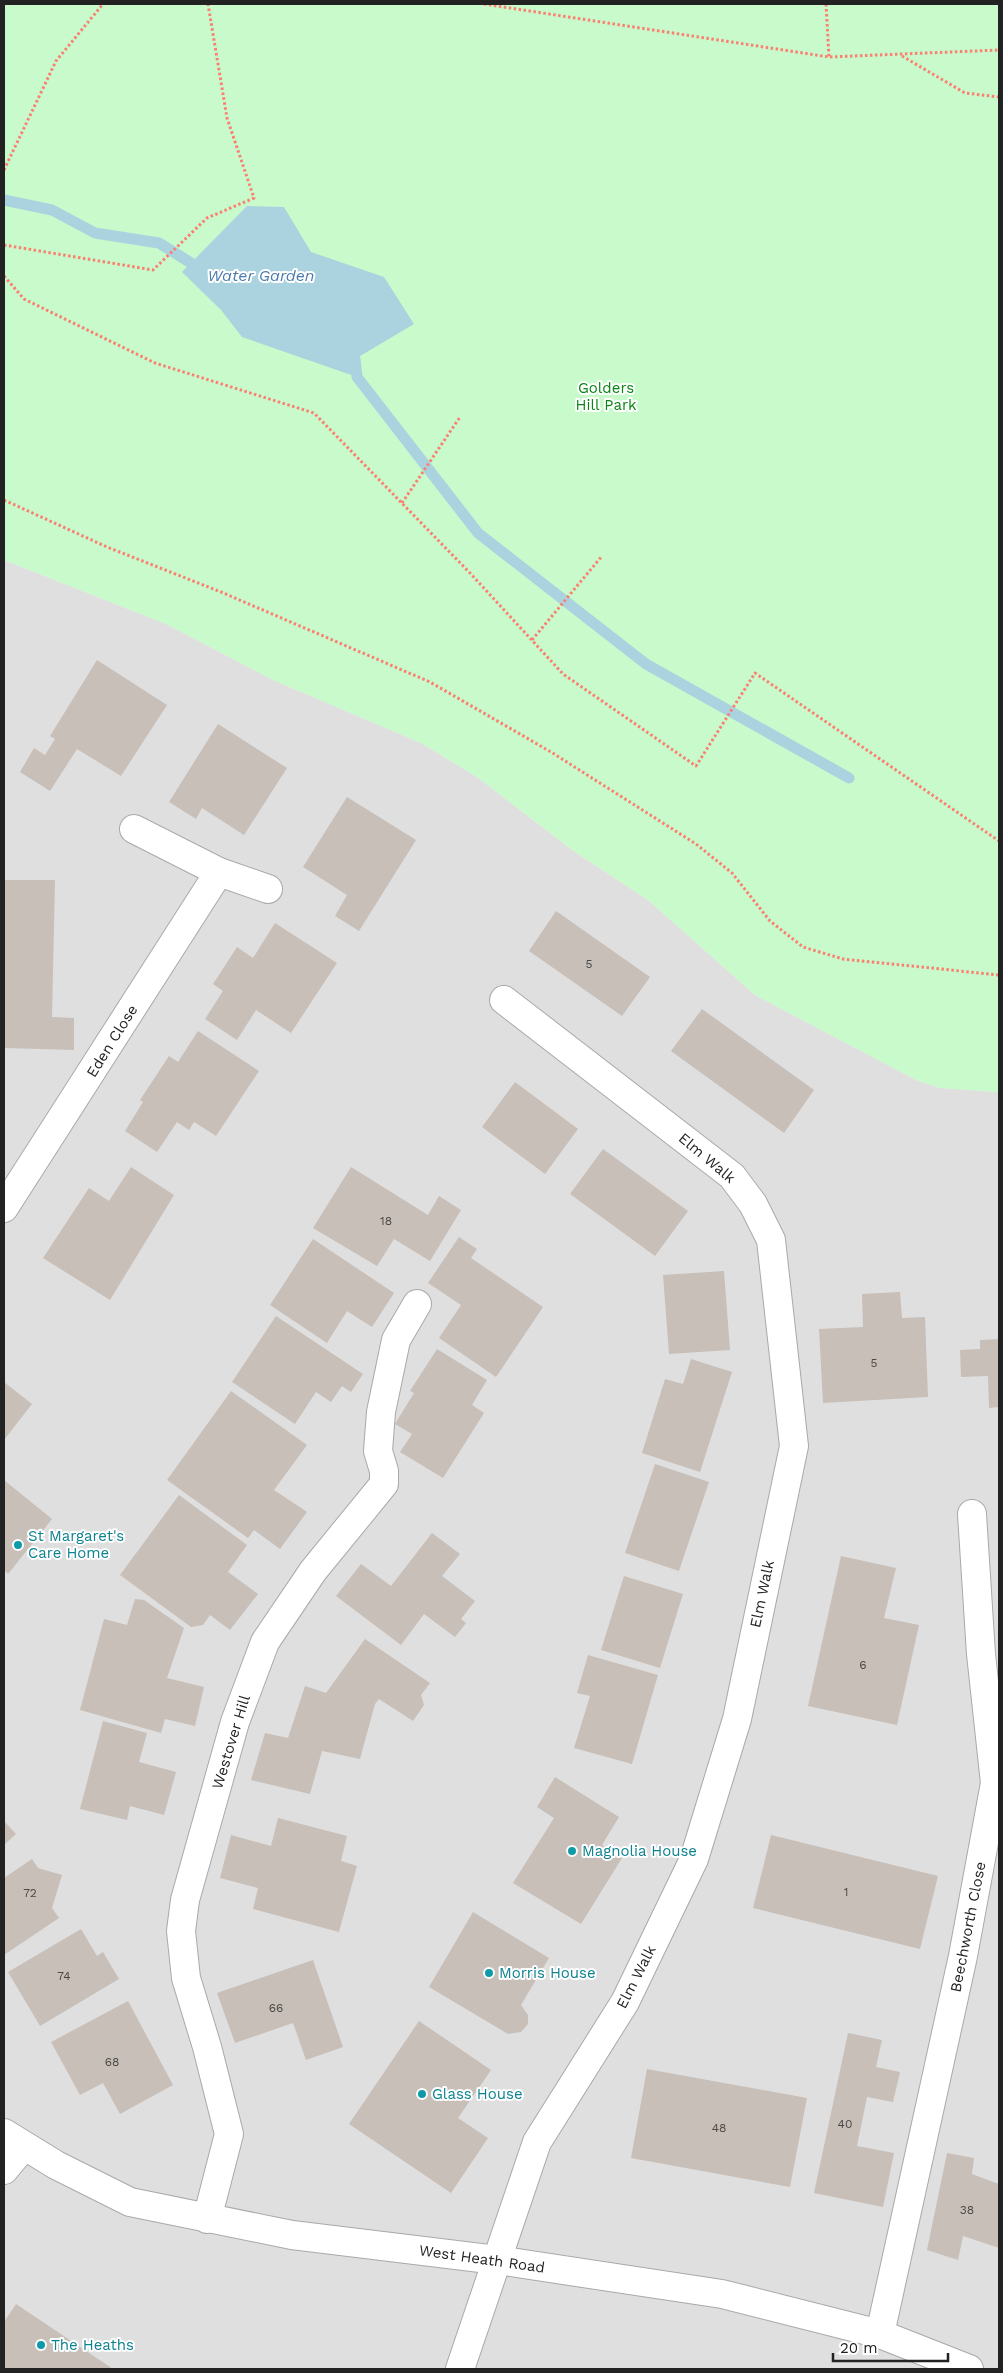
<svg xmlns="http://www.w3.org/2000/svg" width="1003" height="2373" font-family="'Work Sans',sans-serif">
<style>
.residential{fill:#e0dfdf}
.park{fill:#c8facc}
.water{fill:#aad3df}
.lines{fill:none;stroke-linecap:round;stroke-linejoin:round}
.stream{stroke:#aad3df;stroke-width:11}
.building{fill:#c7bfb8}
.minor-casing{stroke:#a9a9a9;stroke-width:30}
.path{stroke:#fa8072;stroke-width:3;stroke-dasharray:2.5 2.5;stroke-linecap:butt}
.minor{stroke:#fff;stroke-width:28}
.culture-dot{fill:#0f9aa8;stroke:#fff;stroke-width:2}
.labels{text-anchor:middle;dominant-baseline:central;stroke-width:4;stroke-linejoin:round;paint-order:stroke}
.number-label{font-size:12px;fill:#4b4948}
.park-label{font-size:15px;fill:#0c8416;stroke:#fff}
.street-label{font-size:15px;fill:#222;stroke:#fff}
.culture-label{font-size:15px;fill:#0d838f;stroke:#fff;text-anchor:start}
.water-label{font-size:16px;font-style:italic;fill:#4a7aab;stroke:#fff}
</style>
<rect width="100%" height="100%" fill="#f2efe9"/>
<polygon class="residential" points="4,560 166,624 273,680 421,743 477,777 575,852 648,900 755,995 916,1080 940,1088 999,1092 999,2369 4,2369"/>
<polygon class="park" points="4,4 999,4 999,1092 940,1088 916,1080 755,995 648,900 575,852 477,777 421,743 273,680 166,624 4,560"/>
<polygon class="water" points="247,206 284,207 311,252 384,277 414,324 355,359 357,377 242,337 221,310 182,272"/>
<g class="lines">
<g class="stream">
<polyline points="4,200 52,210 95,233 159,243 191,263"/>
<polyline points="355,359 357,377 478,533 646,664 849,778"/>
</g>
</g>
<g class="building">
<polygon points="97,660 167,705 121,776 77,749 50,791 20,772 34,748 45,755 55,739 50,736"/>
<polygon points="218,724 287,768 244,835 202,808 196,819 169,802"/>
<polygon points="347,797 416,840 359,931 335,916 347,895 303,867"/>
<polygon points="4,880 55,880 52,1017 74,1018 74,1050 4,1048"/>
<polygon points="556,911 650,977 622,1016 529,951"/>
<polygon points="275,923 337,963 291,1033 256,1010 237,1040 205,1019 223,991 213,984 237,947 253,958"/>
<polygon points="702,1009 814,1090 784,1133 671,1051"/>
<polygon points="198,1031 259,1071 216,1136 194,1122 189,1130 177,1122 157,1152 125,1131 143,1102 140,1100 169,1056 178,1062"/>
<polygon points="515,1082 578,1129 545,1174 482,1127"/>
<polygon points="603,1149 688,1211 655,1256 570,1194"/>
<polygon points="131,1167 174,1195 110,1300 43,1258 89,1188 109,1201"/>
<polygon points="351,1167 428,1215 439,1196 461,1210 430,1261 394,1239 377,1266 313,1228"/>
<polygon points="459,1237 477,1249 471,1258 543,1307 496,1377 439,1338 461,1305 428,1283"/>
<polygon points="313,1239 394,1293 372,1327 347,1311 327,1343 270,1305"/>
<polygon points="724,1271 730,1350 669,1354 663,1275"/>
<polygon points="900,1292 902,1318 925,1317 928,1397 823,1403 819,1329 863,1327 862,1294"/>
<polygon points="276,1316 363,1374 351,1392 342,1386 331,1402 316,1392 295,1424 232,1382"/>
<polygon points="999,1339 999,1407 989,1408 988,1376 961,1377 960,1350 980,1349 980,1340"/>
<polygon points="437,1349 487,1380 472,1405 484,1413 443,1478 400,1452 412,1434 395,1424 414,1393 410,1391"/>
<polygon points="691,1359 732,1372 700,1472 642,1453 665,1379 683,1384"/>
<polygon points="4,1382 32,1404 4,1440"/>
<polygon points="231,1391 307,1445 274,1490 307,1512 280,1549 254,1530 248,1538 167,1480"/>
<polygon points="655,1464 709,1482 679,1571 625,1553"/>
<polygon points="4,1480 52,1519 8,1574 4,1570"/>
<polygon points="179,1495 247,1545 228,1572 258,1594 230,1630 210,1615 203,1625 191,1627 120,1575"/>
<polygon points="432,1533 460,1554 442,1576 475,1601 461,1619 466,1623 455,1637 424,1614 401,1645 336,1596 361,1564 391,1586"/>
<polygon points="841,1556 896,1568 884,1618 919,1625 897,1725 808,1706"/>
<polygon points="624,1576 683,1594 660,1668 601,1650"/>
<polygon points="135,1599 144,1600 184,1628 167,1678 204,1687 195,1726 165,1719 161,1733 80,1710 104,1619 127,1625"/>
<polygon points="365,1639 430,1683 421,1695 424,1705 413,1721 379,1699 375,1704 360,1759 322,1751 310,1794 251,1780 265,1733 288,1738 305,1686 326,1693"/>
<polygon points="588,1655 658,1675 632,1764 574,1748 590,1696 577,1693"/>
<polygon points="103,1721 147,1733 139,1762 176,1772 164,1815 130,1806 127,1820 80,1809"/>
<polygon points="555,1777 619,1817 602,1845 622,1858 581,1924 513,1883 554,1818 537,1807"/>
<polygon points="278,1818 347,1836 341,1861 357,1866 339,1932 253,1909 258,1888 220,1878 231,1835 271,1846"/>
<polygon points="4,1821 16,1834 4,1845"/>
<polygon points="771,1835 938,1876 920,1949 753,1908"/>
<polygon points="32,1859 38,1868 62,1875 52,1908 59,1918 4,1955 4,1878"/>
<polygon points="473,1912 549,1958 521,2005 528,2015 528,2024 521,2032 508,2034 429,1987"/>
<polygon points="81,1929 97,1956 103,1952 119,1979 40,2026 8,1972"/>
<polygon points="313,1960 343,2047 306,2060 293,2023 235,2043 217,1993"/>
<polygon points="128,2001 173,2085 120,2114 103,2083 80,2095 51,2042"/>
<polygon points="419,2021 491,2070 458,2118 488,2138 451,2193 349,2124"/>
<polygon points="848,2033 882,2040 876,2067 900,2072 893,2102 867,2097 857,2146 894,2153 883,2207 814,2193"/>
<polygon points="647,2069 807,2098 790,2187 631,2158"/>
<polygon points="947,2153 974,2158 972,2174 999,2184 999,2248 963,2236 958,2260 927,2250"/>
<polygon points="16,2304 113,2369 4,2369 4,2322"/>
</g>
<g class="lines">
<g class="minor-casing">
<g id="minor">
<polyline points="134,829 219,872 268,889"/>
<polyline points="4,1208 219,872"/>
<polyline points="4,2133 56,2165 130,2202 292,2235 497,2260 722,2294 880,2334 969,2369"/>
<polyline points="4,2170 24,2146"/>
<polyline points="207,2219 229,2134 207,2047 186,1978 181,1931 185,1900 235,1722 265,1642 313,1571 384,1484 384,1471 378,1451 381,1412 396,1340 417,1304"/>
<polyline points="880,2334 963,1956 995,1783 981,1654 972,1514"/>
<polyline points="460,2369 537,2142 625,2002 694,1859 737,1719 794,1446 771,1240 753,1204 732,1176 504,1000"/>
</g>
</g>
<g class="path">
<polyline points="484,4 829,57 999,50"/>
<polyline points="826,4 829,57"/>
<polyline points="902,56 965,93 999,97"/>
<polyline points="4,170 56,61 103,4"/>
<polyline points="4,245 153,270 207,218 254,198 227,118 208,4"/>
<polyline points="4,276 24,299 155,363 314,413 470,573 563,674 696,766 755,673 999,841"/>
<polyline points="4,500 107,547 221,592 430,682 551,752 696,844 732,873 770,921 803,947 843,959 999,975"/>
<polyline points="402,503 460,417"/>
<polyline points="532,640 602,556"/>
</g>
<use href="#minor" class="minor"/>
</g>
<g class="culture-dot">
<circle cx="18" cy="1545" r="5"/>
<circle cx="572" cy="1851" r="5"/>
<circle cx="489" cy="1973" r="5"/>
<circle cx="422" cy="2094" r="5"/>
<circle cx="41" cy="2345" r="5"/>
</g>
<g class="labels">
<g class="number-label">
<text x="589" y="964">5</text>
<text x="386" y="1221">18</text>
<text x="874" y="1363">5</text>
<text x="863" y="1665">6</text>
<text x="846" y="1892">1</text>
<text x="30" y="1893">72</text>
<text x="64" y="1976">74</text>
<text x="276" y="2008">66</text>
<text x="112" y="2062">68</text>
<text x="845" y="2124">40</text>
<text x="719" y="2128">48</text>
<text x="967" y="2210">38</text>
</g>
<g class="park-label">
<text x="606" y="388">Golders<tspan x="606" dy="17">Hill Park</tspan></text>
</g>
<g class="street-label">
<text transform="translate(112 1041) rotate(-58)">Eden Close</text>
<text transform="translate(707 1158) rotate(40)">Elm Walk</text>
<text transform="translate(762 1594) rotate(-78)">Elm Walk</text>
<text transform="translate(231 1742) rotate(-73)">Westover Hill</text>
<text transform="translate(968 1927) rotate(-79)">Beechworth Close</text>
<text transform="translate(636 1977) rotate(-63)">Elm Walk</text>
<text transform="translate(482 2259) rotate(8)">West Heath Road</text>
</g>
<g class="culture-label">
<text x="28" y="1536">St Margaret's<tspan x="28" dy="17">Care Home</tspan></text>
<text x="582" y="1851">Magnolia House</text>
<text x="499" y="1973">Morris House</text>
<text x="432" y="2094">Glass House</text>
<text x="51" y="2345">The Heaths</text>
</g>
<g class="water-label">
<text x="261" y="275">Water Garden</text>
</g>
</g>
<rect width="1003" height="2373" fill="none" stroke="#222222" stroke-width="10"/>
<path d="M833 2353v8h115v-8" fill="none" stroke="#222222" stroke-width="2.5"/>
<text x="840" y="2353" font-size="15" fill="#222222" stroke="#ffffff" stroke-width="4" paint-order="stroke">20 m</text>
</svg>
